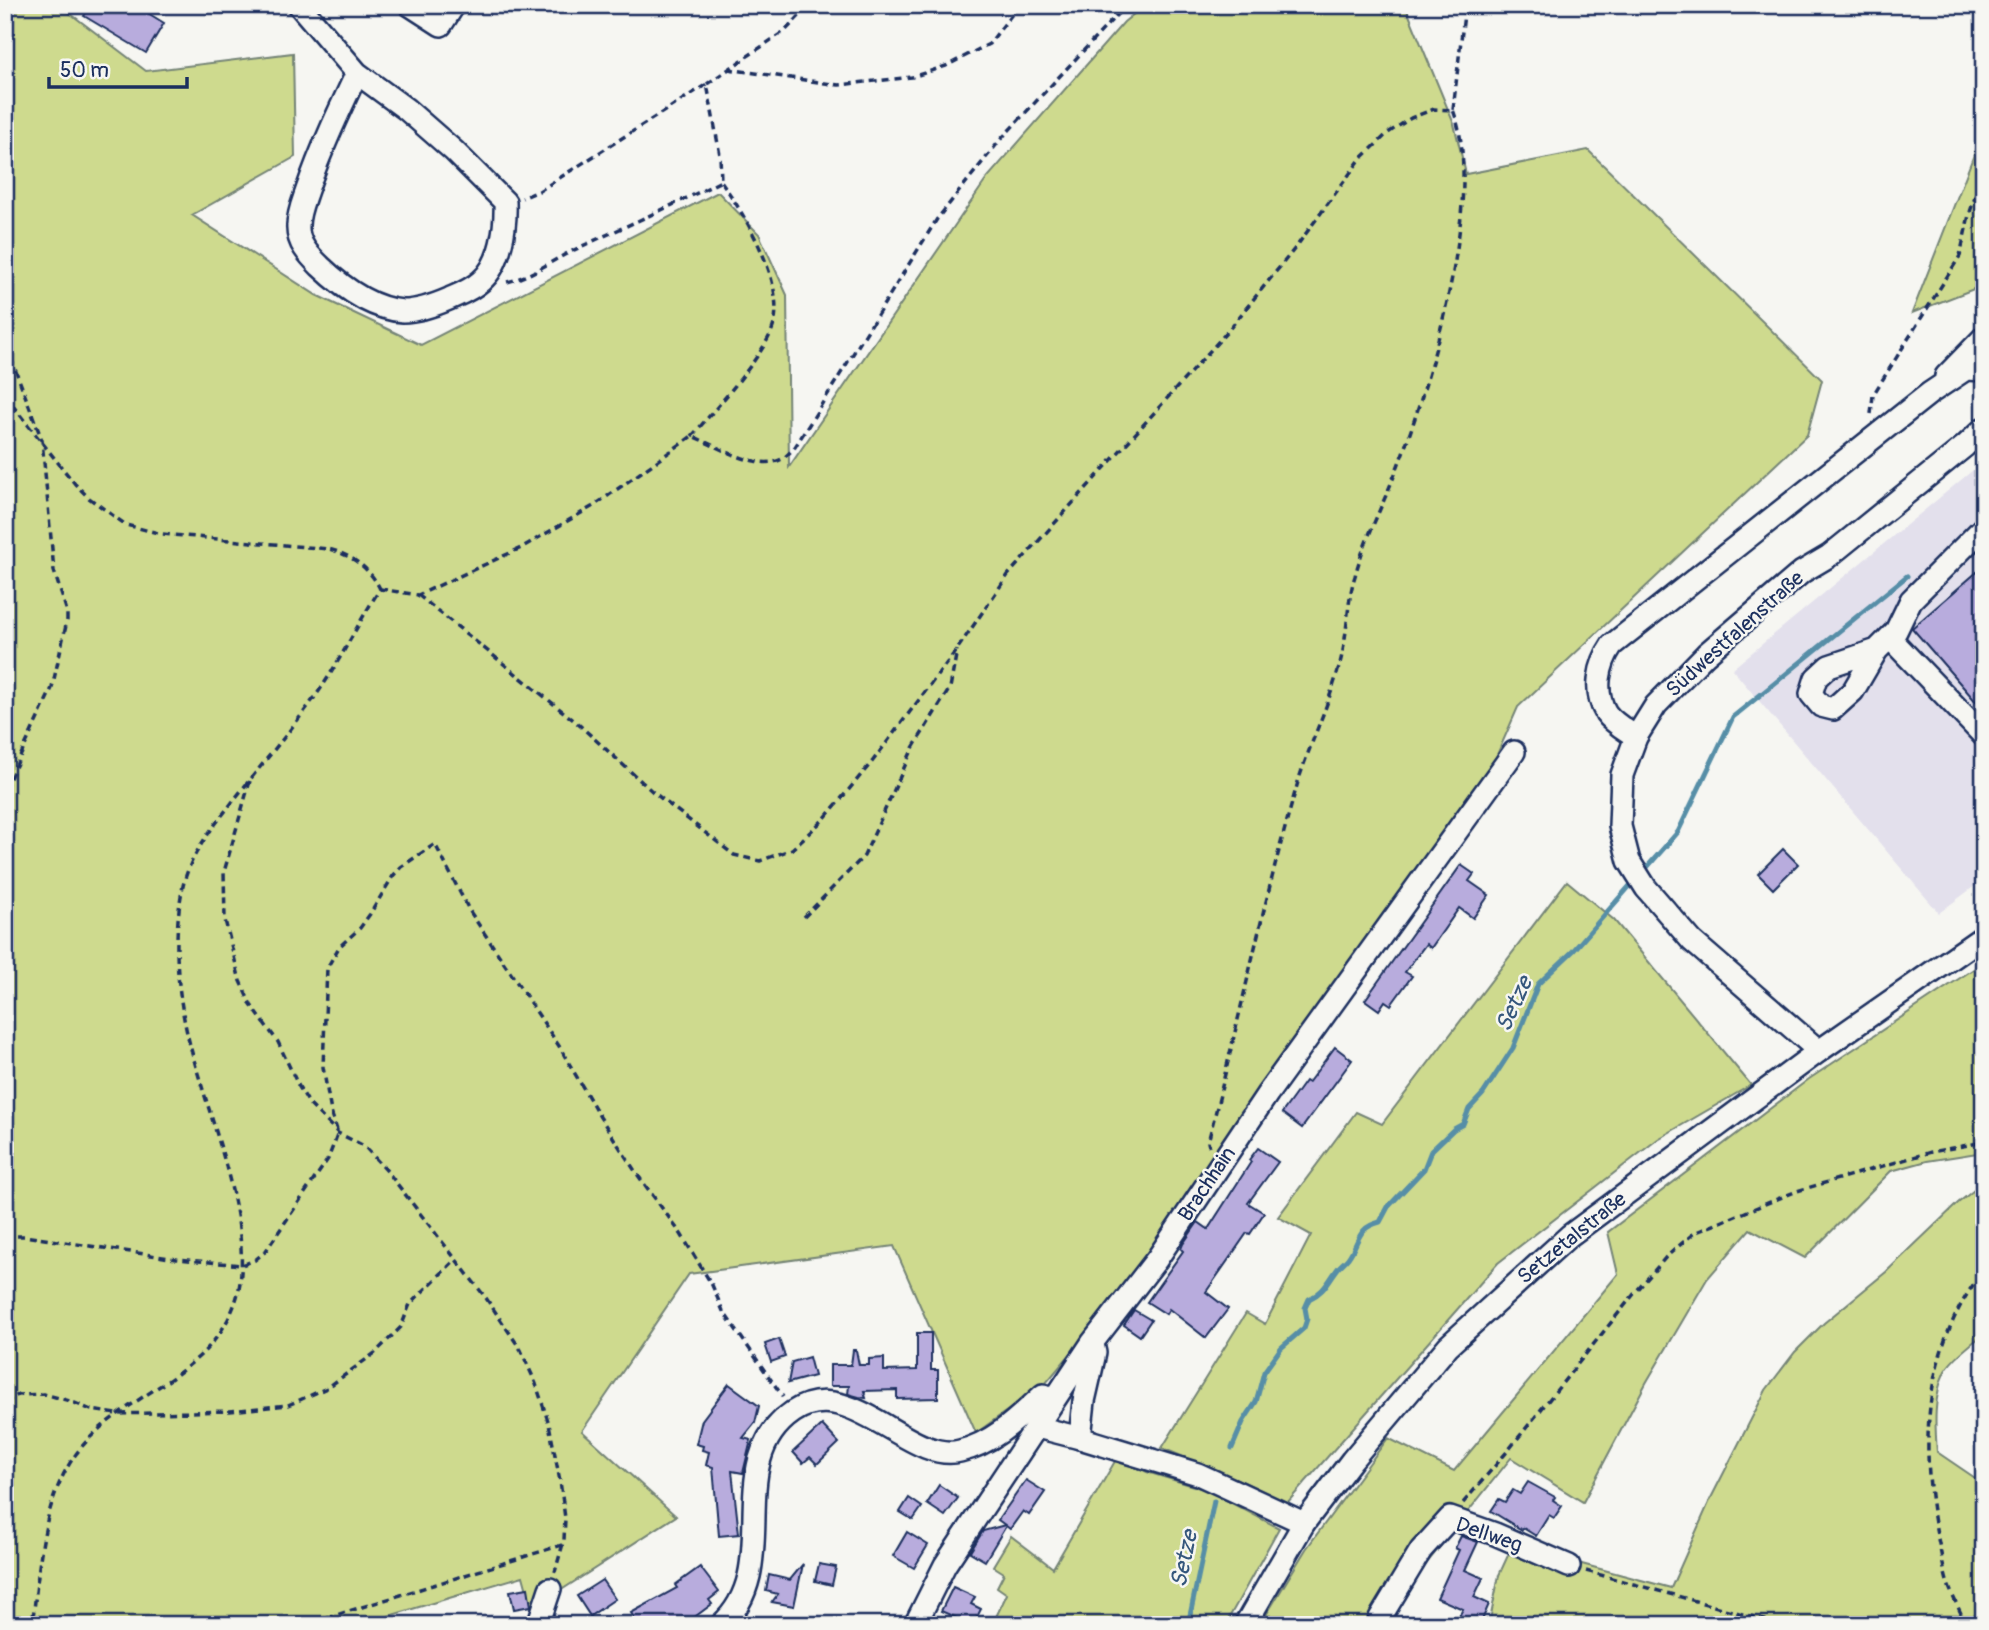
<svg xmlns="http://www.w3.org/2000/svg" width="1989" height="1630" font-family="Pangolin,sans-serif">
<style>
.built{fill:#e3e0ec}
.green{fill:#ceda8e;stroke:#748476;stroke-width:2}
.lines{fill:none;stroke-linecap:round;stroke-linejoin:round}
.stream{stroke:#568ea7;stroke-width:5}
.building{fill:#b8acdd;stroke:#1b2f5e;stroke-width:2}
.minor-casing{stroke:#1b2f5e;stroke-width:26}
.path{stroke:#1b2f5e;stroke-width:3.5;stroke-dasharray:7 5;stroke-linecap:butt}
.minor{stroke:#f6f6f2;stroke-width:21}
.labels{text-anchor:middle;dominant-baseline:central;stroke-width:5;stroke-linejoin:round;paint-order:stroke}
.street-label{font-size:21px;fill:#1b2f5e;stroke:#f6f6f2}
.water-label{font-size:23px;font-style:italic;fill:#34567c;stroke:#f6f6f2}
</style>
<rect width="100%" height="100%" fill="#f6f6f2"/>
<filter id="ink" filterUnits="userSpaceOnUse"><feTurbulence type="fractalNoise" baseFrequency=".0143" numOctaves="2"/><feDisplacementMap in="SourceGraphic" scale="14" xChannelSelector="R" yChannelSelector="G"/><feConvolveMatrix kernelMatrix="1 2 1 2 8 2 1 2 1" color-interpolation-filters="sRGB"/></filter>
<g filter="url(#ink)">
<polygon class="built" points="1984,461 1984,879 1939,913 1732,669"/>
<g class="green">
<polygon points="5,5 59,5 146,71 293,53 295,157 192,215 316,295 421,345 718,192 759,234 787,295 789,467 988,177 1124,22 1145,5 1405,5 1454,124 1466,174 1588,150 1822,380 1807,435 1518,707 1474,807 1150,1259 1046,1383 976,1433 894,1246 689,1274 582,1431 676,1516 532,1609 523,1576 389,1616 393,1625 5,1625"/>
<polygon points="1984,129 1984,285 1912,313"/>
<polygon points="1567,881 1614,920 1751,1085 1658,1139 1498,1263 1287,1503 1244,1482 1162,1448 1246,1313 1265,1324 1311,1235 1278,1217 1356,1112 1382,1124"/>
<polygon points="1984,962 1984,1152 1927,1161 1891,1171 1805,1258 1750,1229 1707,1279 1646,1383 1583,1502 1511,1458 1387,1613 1384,1625 1260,1625 1306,1549 1388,1438 1454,1471 1618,1274 1608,1232 1809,1079"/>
<path d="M 1984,1182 L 1984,1334 C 1973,1342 1951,1360 1945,1371 C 1933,1395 1935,1427 1937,1452 L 1984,1484 L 1984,1625 L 1489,1625 L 1499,1575 L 1515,1540 L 1552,1556 L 1671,1588 L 1711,1498 L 1766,1390 L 1795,1352 L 1824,1323 L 1886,1272 L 1958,1203 Z"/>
<polygon points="1118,1456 1147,1472 1207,1490 1279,1528 1225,1625 992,1625 1007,1594 997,1587 1004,1573 993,1566 1011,1536 1053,1568"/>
</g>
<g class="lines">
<g class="stream">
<polyline points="1642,873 1678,832 1733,717 1907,576"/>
<path d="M 1232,1448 L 1243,1422 L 1256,1402 L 1264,1372 L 1281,1348 L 1304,1328 L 1307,1319 L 1305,1308 L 1309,1299 C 1324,1292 1327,1283 1336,1271 C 1339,1266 1344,1263 1348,1258 C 1360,1242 1356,1228 1380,1222 L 1388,1207 L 1424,1169 L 1431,1151 L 1454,1129 L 1463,1124 L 1469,1109 L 1483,1094 L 1513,1048 L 1538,984 L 1573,951 L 1635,880"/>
<polyline points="1188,1625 1214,1501"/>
</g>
</g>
<g class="building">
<polygon points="91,5 135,5 164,23 146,53 84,16"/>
<polygon points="1984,566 1984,711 1912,628"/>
<polygon points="1783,849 1798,864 1773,889 1758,874"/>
<polygon points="1461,865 1474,874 1469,881 1489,895 1473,918 1459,908 1431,948 1426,944 1405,972 1412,976 1391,1005 1385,1001 1379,1010 1365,1000"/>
<polygon points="1335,1047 1352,1060 1302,1128 1282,1113 1305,1081 1308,1083"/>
<polygon points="1258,1148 1278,1162 1248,1203 1264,1213 1250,1234 1247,1233 1206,1292 1228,1309 1206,1338 1169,1309 1166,1314 1147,1302 1183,1251 1181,1249 1183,1244 1198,1222 1208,1229 1251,1162 1249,1160"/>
<polygon points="1134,1310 1151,1320 1140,1336 1124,1325"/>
<polygon points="917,1333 931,1333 931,1370 938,1370 938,1398 897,1399 897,1390 864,1391 866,1398 859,1397 848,1394 849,1386 830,1386 830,1365 851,1365 853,1350 856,1350 859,1365 869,1365 869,1359 884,1358 884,1371 917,1370"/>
<polygon points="779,1339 785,1357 771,1362 765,1344"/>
<polygon points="809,1357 814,1376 788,1383 792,1362"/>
<polygon points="729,1384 759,1406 755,1423 743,1438 751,1440 743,1473 732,1471 739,1534 719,1536 713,1467 706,1465 709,1452 702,1450 703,1446 696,1444 702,1420"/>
<polygon points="822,1425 839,1443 817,1464 810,1457 803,1463 793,1452"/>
<polygon points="1026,1480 1045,1492 1029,1515 1023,1511 1010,1529 1006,1526 985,1561 970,1552 983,1531 1005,1525 998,1520"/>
<polygon points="1528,1482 1555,1497 1553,1500 1562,1506 1554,1518 1549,1515 1536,1536 1523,1528 1522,1530 1491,1511 1499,1499 1505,1502 1513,1490 1520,1494"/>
<polygon points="939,1485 958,1498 945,1516 927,1504"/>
<polygon points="909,1498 922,1507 913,1520 900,1512"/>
<polygon points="907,1532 928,1545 914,1568 893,1556"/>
<polygon points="1461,1536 1478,1542 1465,1570 1483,1578 1474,1597 1489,1604 1480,1625 1459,1616 1463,1609 1437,1598 1459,1550 1455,1548"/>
<polygon points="803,1564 794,1606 772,1602 778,1594 766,1591 769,1575 790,1580"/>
<polygon points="819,1564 836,1567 832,1585 815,1581"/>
<polygon points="700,1567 719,1592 709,1600 712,1604 684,1625 638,1625 631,1613 677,1588 675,1585"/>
<polygon points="602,1580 615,1599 590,1616 577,1596"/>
<polygon points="953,1587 975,1597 971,1604 981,1609 973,1625 941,1611"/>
<polygon points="528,1588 531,1606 514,1609 510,1591"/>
</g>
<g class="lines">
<g class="minor-casing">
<g id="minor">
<path d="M 299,5 L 357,73 L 406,109 L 454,151 L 505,202 C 506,227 501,264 481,281 C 471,290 460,294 449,299 C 435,305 418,311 403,311 C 371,309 342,287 320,266 C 309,255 297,243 298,226 C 298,213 303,202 307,190 C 321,149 339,111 357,73"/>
<polyline points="410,5 441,25 454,5"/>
<polyline points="1946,376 1984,337"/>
<polyline points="1890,638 1984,736"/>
<polyline points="1877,650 1829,666 1816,678 1811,694 1821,706 1833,709 1853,691 1877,650 1896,631 1911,600 1984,527"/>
<path d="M 1636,737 C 1626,730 1613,723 1606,713 C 1593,691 1599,664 1612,645 L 1930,393 L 1966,369 L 1984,370"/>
<polyline points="1819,1051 1692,941 1646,888 1629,861 1620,826 1622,775 1636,737 1656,705 1706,654 1802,572 1829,556 1965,446 1984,428"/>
<polyline points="1037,1427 1080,1438 1198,1474 1304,1523"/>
<polyline points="1080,1438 1084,1401 1095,1353 1093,1344"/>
<polyline points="538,1625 550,1589"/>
<path d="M 721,1625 C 786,1567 720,1462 793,1412 C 850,1373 909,1464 960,1451 C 994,1443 1018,1418 1043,1395 L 1055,1398"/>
<polyline points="915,1625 945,1565 1092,1343 1157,1259 1268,1093 1514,752"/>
<polyline points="1245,1625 1304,1523 1352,1460 1448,1346 1569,1236 1819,1051 1984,936"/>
<polyline points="1378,1625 1380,1618 1421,1550 1450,1518 1495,1534 1569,1566"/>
</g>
</g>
<g class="path">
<polyline points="728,69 839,85 912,77 946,66 989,44 1019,5"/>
<polyline points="707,84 786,30 810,5"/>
<polyline points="1453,110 1465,5"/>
<path d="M 507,282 C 532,276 551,261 574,250 C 623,227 673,206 721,181 L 720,155 L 707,84 L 539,191 L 522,198"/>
<polyline points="5,323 9,353 42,440 54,571 67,612 67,621 52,688 5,789"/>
<path d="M 5,396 L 75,484 L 89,498 L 126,525 L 162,534 L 329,549 C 351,555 370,568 380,589 C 356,626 338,666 312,701 C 285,738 255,772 227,809 C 209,832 190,856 183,886 C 172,936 177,996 190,1045 C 207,1113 258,1232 236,1300 C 210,1380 123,1391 76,1454 C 41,1502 40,1567 32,1625"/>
<polyline points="1871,414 1873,395 1960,256 1969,215 1984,171"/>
<path d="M 692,436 C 713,411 767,353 774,324 C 785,281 744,214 721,181"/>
<path d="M 380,589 L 418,595 L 521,548 L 595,505 L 692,436 C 715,445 758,472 782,459 C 787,456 791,451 795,447 L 937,219 L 1001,139 L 1126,5"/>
<path d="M 418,595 L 576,722 L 653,792 L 734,855 L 760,861 L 792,849 L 824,819 L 872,762 L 958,648 L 1008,575 L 1226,333 L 1296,247 L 1359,161 L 1388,133 L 1411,118 L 1434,109 L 1453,110 C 1486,193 1430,383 1398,466 C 1385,501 1364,540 1355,576 C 1347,601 1348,629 1342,655 C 1332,699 1311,740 1298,782 C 1263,901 1239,1023 1208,1142 L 1209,1146"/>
<polyline points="250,781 224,872 225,920 240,981 251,1005 278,1042 298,1085 310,1105 338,1133 364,1146 387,1171 486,1298 521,1350 536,1384 549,1424 560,1481 565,1518 564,1540 555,1572"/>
<polyline points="804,917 864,856 913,748 950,688 957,650"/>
<polyline points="5,1236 24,1236 177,1259 242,1265 255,1260 265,1252 328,1159 338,1133 331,1112 323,1067 327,968 339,947 360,928 370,914 393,876 401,867 435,844 469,910 559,1046 600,1117 637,1174 681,1234 712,1285 723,1311 783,1397"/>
<polyline points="5,1402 18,1395 44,1394 70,1401 91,1410 117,1414 230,1411 288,1405 327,1388 375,1353 401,1327 410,1304 455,1260"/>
<polyline points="1463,1503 1506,1453 1634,1294 1666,1257 1694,1233 1797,1191 1931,1152 1984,1142"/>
<polyline points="1586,1571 1783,1625"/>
<polyline points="304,1625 562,1545"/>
<path d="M 1966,1625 C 1960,1610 1952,1596 1947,1581 C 1943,1567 1941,1552 1938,1539 C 1919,1446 1923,1347 1984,1270"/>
</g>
<use href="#minor" class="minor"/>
</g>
</g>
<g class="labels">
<g class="street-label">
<text transform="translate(1735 634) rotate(-42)">Südwestfalenstraße</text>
<text transform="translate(1207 1184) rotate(-56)">Brachhain</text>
<text transform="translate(1572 1238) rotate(-39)">Setzetalstraße</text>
<text transform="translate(1489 1535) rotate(19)">Dellweg</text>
</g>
<g class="water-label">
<text transform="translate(1514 1004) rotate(-65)">Setze</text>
<text transform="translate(1184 1559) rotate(-78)">Setze</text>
</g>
</g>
<rect width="1989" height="1630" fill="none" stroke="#f6f6f2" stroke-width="28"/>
<rect x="14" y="14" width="1961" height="1602" fill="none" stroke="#1b2f5e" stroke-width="2.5" filter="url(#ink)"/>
<path d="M49 77v10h138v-10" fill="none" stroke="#1b2f5e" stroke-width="3.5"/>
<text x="60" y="77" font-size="21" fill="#1b2f5e" stroke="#f6f6f2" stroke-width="5" paint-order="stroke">50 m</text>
</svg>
